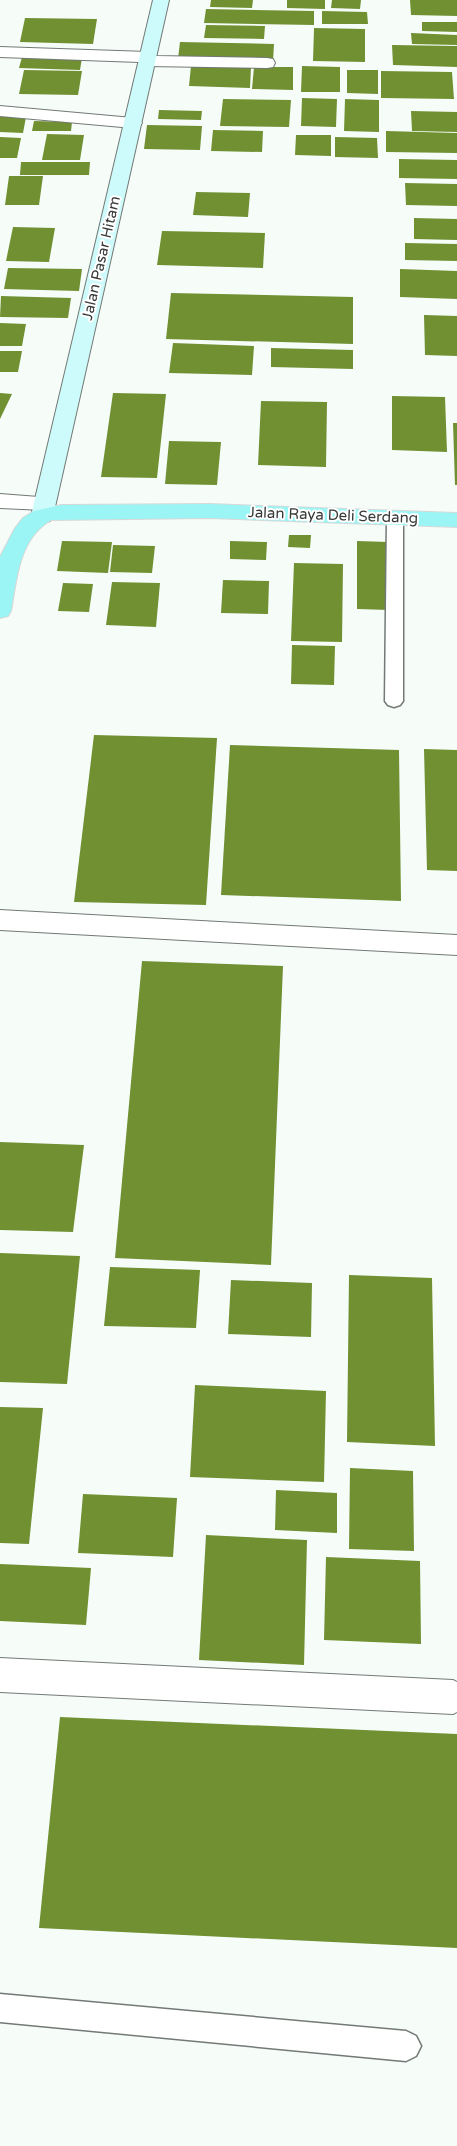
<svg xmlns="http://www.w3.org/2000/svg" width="457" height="2146" font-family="'Varela Round',sans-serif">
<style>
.building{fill:#709032}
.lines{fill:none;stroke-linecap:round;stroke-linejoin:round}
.service-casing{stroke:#737975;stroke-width:3}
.minor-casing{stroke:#737975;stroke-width:2}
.secondary-casing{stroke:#737975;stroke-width:2}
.primary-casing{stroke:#d7d8d7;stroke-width:2}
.service{fill:#fff;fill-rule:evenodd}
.minor{fill:#fff;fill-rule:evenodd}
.secondary{fill:#cdfafa;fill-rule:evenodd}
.primary{fill:#9bf5f5;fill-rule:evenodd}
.labels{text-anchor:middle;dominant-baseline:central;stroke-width:4;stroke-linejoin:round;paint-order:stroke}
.far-street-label{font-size:15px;fill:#373a38;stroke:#fff}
</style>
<rect width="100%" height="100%" fill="#f6fdf9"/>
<g class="building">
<polygon points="211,0 253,0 252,8 210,7"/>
<polygon points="287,0 325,0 325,9 287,8"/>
<polygon points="332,0 361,0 360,9 331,8"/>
<polygon points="410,0 457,0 457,16 411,15"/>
<polygon points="206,9 314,11 314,25 204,23"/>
<polygon points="322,11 367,12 368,24 322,24"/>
<polygon points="25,18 97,19 93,44 20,42"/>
<polygon points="422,22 457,22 457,32 422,31"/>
<polygon points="206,25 265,26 264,39 204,38"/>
<polygon points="314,28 365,29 365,62 313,61"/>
<polygon points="411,33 457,35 457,45 412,44"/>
<polygon points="180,42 274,44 273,61 178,59"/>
<polygon points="392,45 457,46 457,67 393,65"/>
<polygon points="22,57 82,58 80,70 19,68"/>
<polygon points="191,66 251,67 250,88 189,86"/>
<polygon points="302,66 340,67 340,92 301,92"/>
<polygon points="254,67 293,67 293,90 252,89"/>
<polygon points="24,70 82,71 78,95 19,94"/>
<polygon points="347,70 378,70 378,94 347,93"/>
<polygon points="381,71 452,72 454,99 381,98"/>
<polygon points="302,98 337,99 336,127 301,126"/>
<polygon points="223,99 291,100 289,127 220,126"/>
<polygon points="345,99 379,100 379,132 344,131"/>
<polygon points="159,110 202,111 201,120 158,119"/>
<polygon points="411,111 457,112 457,132 412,131"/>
<polygon points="0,117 26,117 23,133 0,132"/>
<polygon points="34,121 72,122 71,131 32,131"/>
<polygon points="147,125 202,126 200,150 144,149"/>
<polygon points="213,130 263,131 262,152 211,151"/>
<polygon points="386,131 457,133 457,153 386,152"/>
<polygon points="47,134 84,135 80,160 42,160"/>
<polygon points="296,135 331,135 331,156 295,155"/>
<polygon points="0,137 21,138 17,158 0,158"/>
<polygon points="335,137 377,138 378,158 335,157"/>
<polygon points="399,159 457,160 457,179 399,178"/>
<polygon points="21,162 90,162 89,175 20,175"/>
<polygon points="9,176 43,176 39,205 5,205"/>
<polygon points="405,183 457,184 457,206 406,205"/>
<polygon points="196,192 250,193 248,217 193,215"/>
<polygon points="414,218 457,219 457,240 414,239"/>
<polygon points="13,227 55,228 49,262 6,261"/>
<polygon points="162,231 265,233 263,268 157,265"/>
<polygon points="405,243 457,244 457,261 405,260"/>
<polygon points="8,268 82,269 79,291 4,289"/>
<polygon points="400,269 457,271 457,299 400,297"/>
<polygon points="171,293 353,297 353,344 166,339"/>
<polygon points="1,296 71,298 68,318 0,317"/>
<polygon points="424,315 457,316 457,356 425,355"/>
<polygon points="0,323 26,324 22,346 0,346"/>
<polygon points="173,343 254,346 252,375 169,373"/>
<polygon points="271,348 353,350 353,369 271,367"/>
<polygon points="0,351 22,351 18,372 0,372"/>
<polygon points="0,393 12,394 0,419"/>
<polygon points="113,393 166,394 157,478 101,477"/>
<polygon points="392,396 445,397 447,452 392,450"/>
<polygon points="261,401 327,402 326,467 258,465"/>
<polygon points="453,423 457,423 457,485 455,485"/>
<polygon points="169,441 221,442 217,485 165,484"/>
<polygon points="289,535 311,535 310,548 288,547"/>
<polygon points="62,541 112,542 108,573 57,571"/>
<polygon points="230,541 267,542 266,560 230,559"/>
<polygon points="357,541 389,542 389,610 357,609"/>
<polygon points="113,545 155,546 152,573 110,572"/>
<polygon points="294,563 343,564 342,642 291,641"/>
<polygon points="223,580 269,581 268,614 221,613"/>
<polygon points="112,582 160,583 156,627 106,625"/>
<polygon points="63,583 93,584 89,612 58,611"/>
<polygon points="292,645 335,646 334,685 291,684"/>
<polygon points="94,735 217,738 206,905 74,902"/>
<polygon points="230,745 399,750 401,901 221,895"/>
<polygon points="424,749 457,750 457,871 427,870"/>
<polygon points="142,961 283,966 271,1265 115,1258"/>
<polygon points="0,1142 84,1145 73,1232 0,1230"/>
<polygon points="0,1253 80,1256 67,1384 0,1382"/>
<polygon points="110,1267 200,1270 196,1328 104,1326"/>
<polygon points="349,1275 432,1278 435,1446 347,1442"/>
<polygon points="231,1280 312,1283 311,1337 228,1334"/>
<polygon points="195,1385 326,1391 324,1482 190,1477"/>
<polygon points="0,1407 43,1408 29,1544 0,1543"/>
<polygon points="350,1468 413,1471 414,1551 349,1549"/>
<polygon points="276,1490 337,1493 337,1533 275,1530"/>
<polygon points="83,1494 177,1498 173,1557 78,1553"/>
<polygon points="206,1535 307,1540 304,1665 199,1660"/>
<polygon points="326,1557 420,1561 421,1644 324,1640"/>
<polygon points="0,1564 91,1568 86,1625 0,1621"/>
<polygon points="60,1717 457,1734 457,1948 39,1928"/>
</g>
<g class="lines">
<g class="service-casing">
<g id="service">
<polygon points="395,512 401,513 403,517 403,701 400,705 394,707 388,705 385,701 387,517 389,513"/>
<polygon points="0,1994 406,2031 416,2036 421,2046 416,2056 406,2061 0,2022"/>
</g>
</g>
<g class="minor-casing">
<g id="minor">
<polygon points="0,47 148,52 156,56 267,58 273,59 275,63 273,67 267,68 147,66 139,62 0,57"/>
<polygon points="0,106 133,118 139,119 142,123 139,127 133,128 0,116"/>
<polygon points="0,494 52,498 55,503 52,508 44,510 0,508"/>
<polygon points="0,910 457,935 457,955 0,930"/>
<polygon points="0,1658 453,1680 457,1682 457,1712 453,1714 0,1692"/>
</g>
</g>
<g class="secondary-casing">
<polygon id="secondary" points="153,0 169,0 53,516 50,521 42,523 34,521 31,516"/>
</g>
<g class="primary-casing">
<path id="primary" d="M 209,504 L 457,513 L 457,527 L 209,518 L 51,520 C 19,539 17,577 11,611 L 8,616 L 0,618 L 0,557 L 15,528 L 23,518 L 34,511 L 61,505 Z"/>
</g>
<use href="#service" class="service"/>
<use href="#minor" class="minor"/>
<use href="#secondary" class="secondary"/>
<use href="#primary" class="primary"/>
</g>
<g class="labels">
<g class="far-street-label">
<text transform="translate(101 258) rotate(-77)">Jalan Pasar Hitam</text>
<text transform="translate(333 515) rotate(2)">Jalan Raya Deli Serdang</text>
</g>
</g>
</svg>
